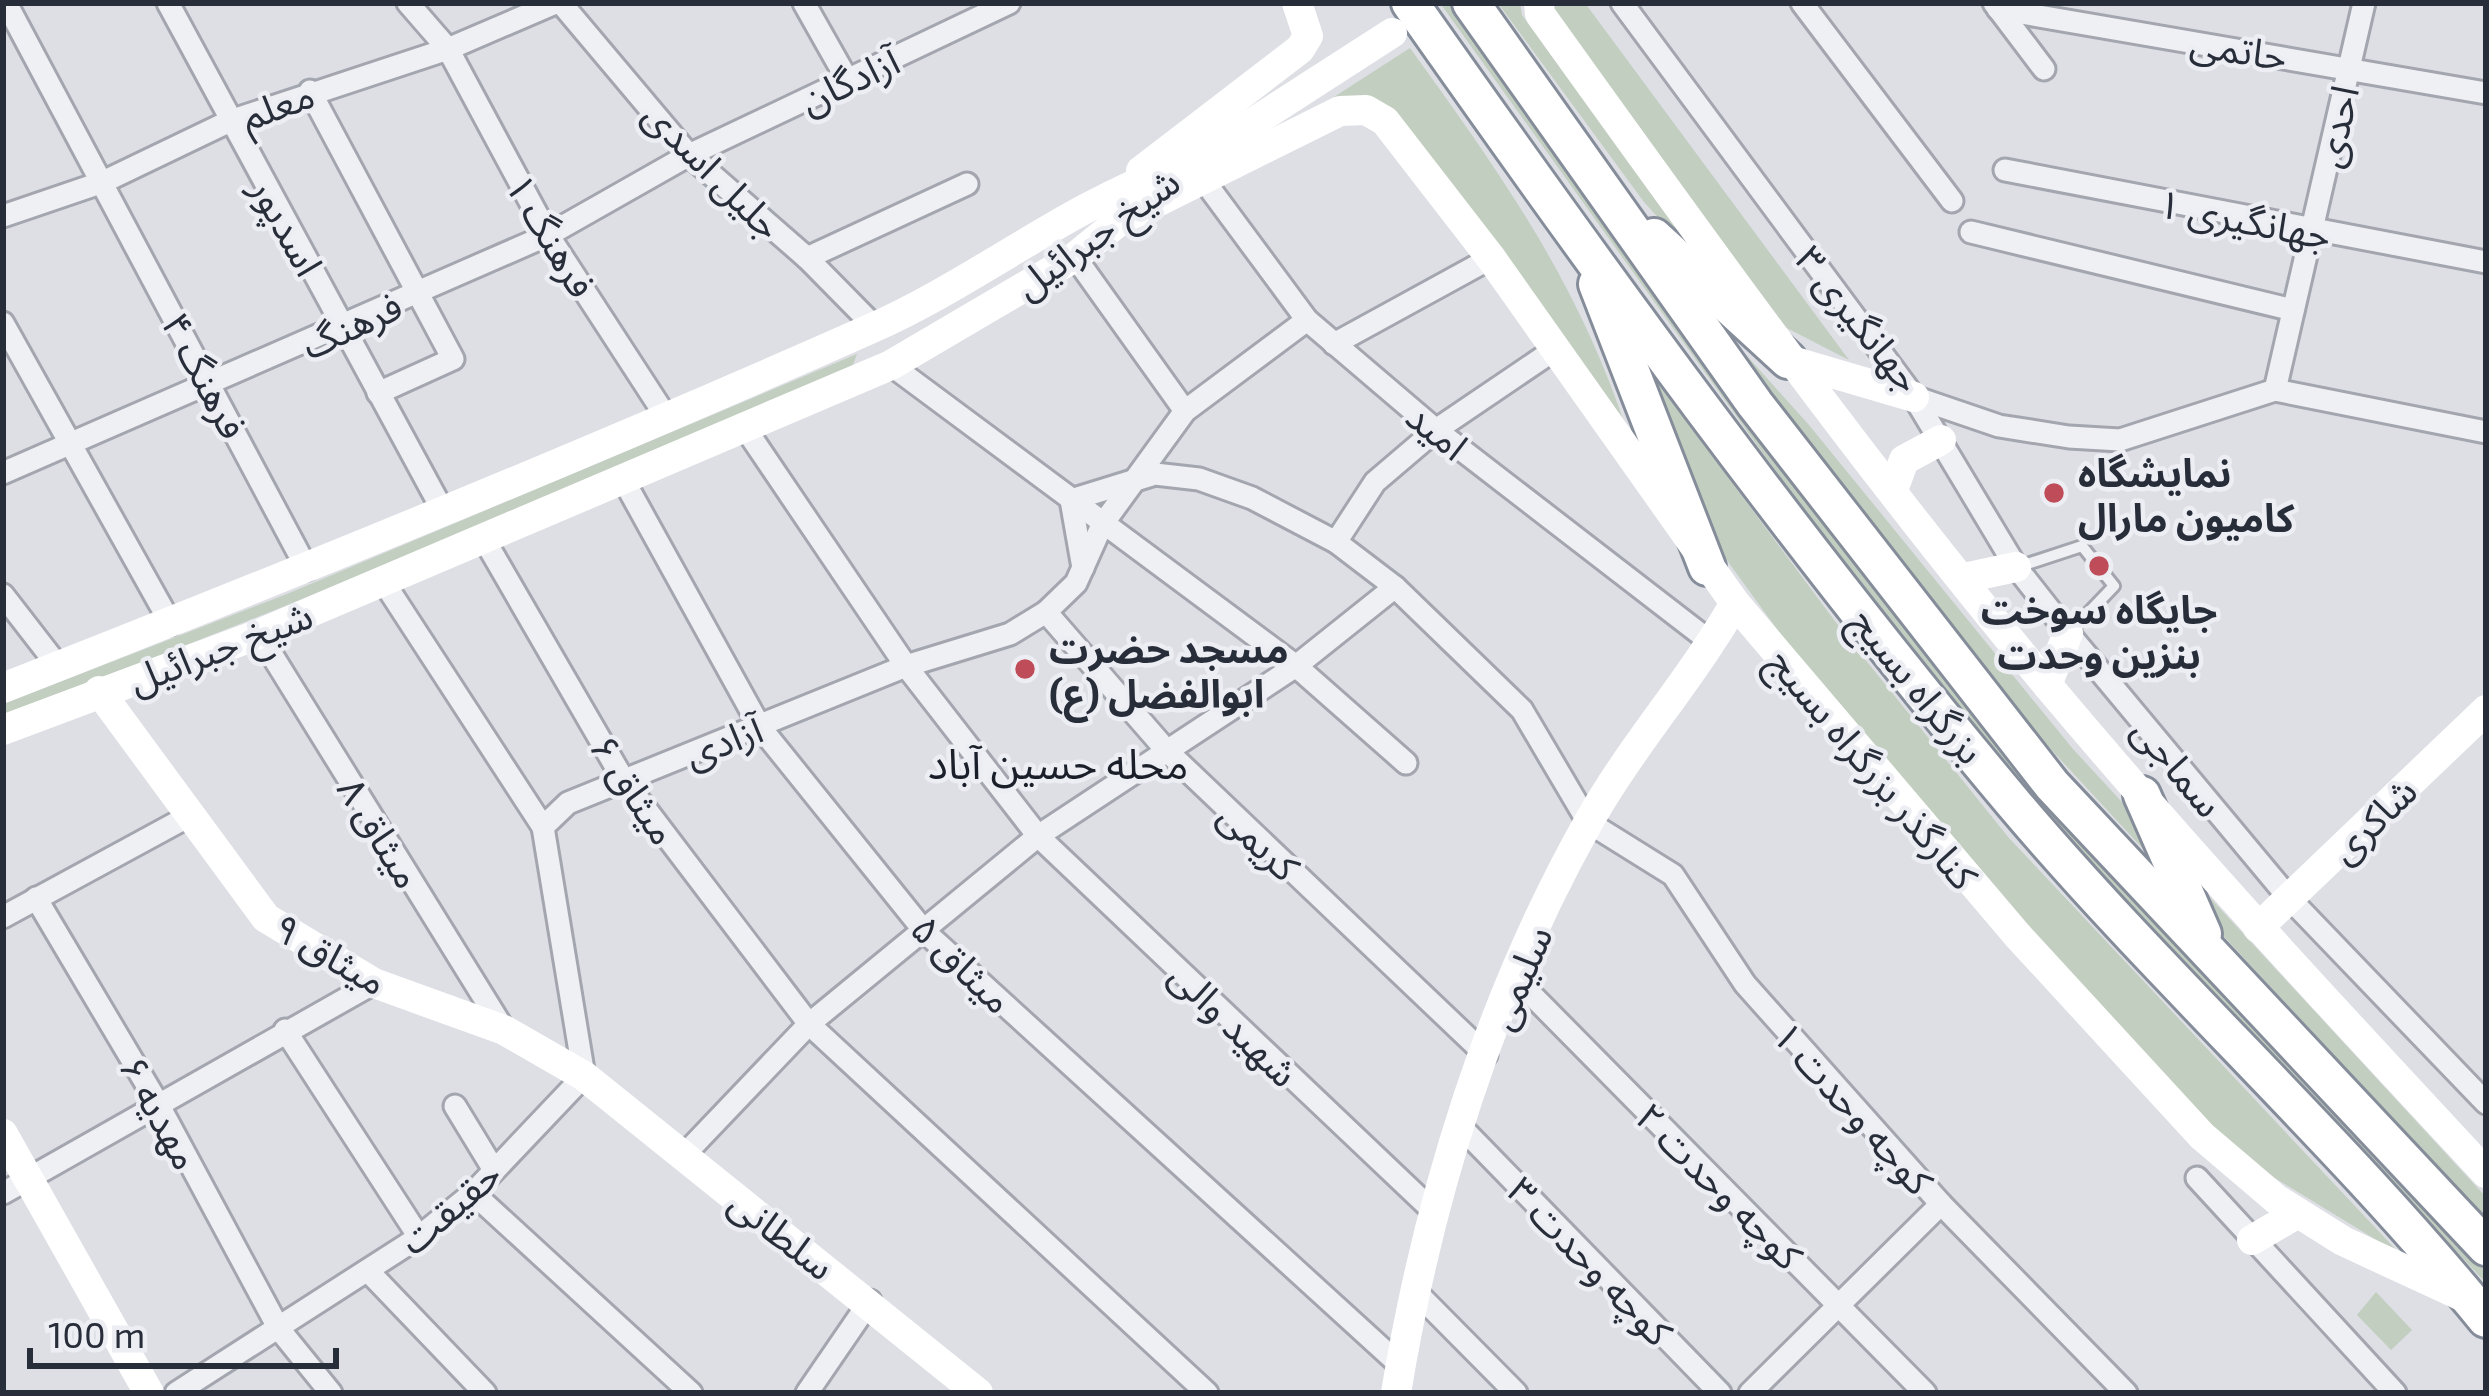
<svg xmlns="http://www.w3.org/2000/svg" width="2489" height="1396" font-family="'Exo 2','Noto Sans Arabic',sans-serif">
<style>
.green{fill:#c2cebf}
.lines{fill:none;stroke-linecap:round;stroke-linejoin:round}
.lane-casing{stroke:#a3a6ae;stroke-width:16}
.street-casing{stroke:#a3a6ae;stroke-width:27}
.highway-casing{stroke:#868d9a;stroke-width:42}
.lane{stroke:#eff0f4;stroke-width:10}
.street{stroke:#eff0f4;stroke-width:21}
.secondary{stroke:#fff;stroke-width:30}
.highway{stroke:#fff;stroke-width:36}
.poi-dot{fill:#bf4d59;stroke:#eceef3;stroke-width:4.5}
.labels{text-anchor:middle;dominant-baseline:central;stroke-width:9;stroke-linejoin:round;paint-order:stroke}
.street-label{font-size:39px;fill:#282d3a;stroke:#eceef3}
.poi-label{font-size:39px;font-weight:bold;fill:#282d3a;stroke:#eceef3;text-anchor:start}
.neighbourhood-label{font-size:42px;fill:#1a1f2a;stroke:#eceef3}
</style>
<rect width="100%" height="100%" fill="#dddfe5"/>
<g class="green">
<polygon points="1440,3 1453,3 1569,169 2273,1044 2486,1267 2486,1283 2016,782 1823,537"/>
<polygon points="1498,3 1520,3 1522,15 1712,277 1644,202"/>
<polygon points="1550,3 1585,3 1849,360 1771,320"/>
<path d="M 1410,48 C 1500,173 1577,280 1626,428 L 1366,100 L 1334,97 Z"/>
<polygon points="1721,327 1809,425 2073,749 2486,1197 2486,1220 2023,719"/>
<polygon points="857,354 853,365 831,377 290,604 3,717 3,704 287,594"/>
<polygon points="1643,363 1843,632 2009,838 2401,1255 2260,1169 2172,1089 2065,976 1779,632 1705,530"/>
<polygon points="2376,1292 2412,1330 2391,1350 2357,1315"/>
</g>
<g class="lines">
<g class="lane-casing">
<polyline id="lane" points="2021,566 2082,546 2114,586 2071,631"/>
</g>
<g class="street-casing">
<g id="street">
<polyline points="6,3 307,569"/>
<polyline points="168,3 443,511"/>
<polyline points="408,3 448,49 548,235 665,415"/>
<polyline points="561,3 689,155 807,258 875,327"/>
<polyline points="804,3 848,81"/>
<polyline points="1622,3 1914,397 1999,426 2069,437 2120,440 2275,390 2486,432"/>
<polyline points="1802,3 1952,201"/>
<polyline points="1994,3 2044,69"/>
<polyline points="1998,9 2486,93"/>
<polyline points="310,91 453,359 378,393"/>
<polyline points="2005,170 2486,262"/>
<polyline points="1202,178 1307,320 1436,430 1712,643"/>
<polyline points="3,216 103,182 230,121 448,49 555,3"/>
<polyline points="1971,232 2293,310"/>
<polyline points="1075,257 1185,411"/>
<polyline points="807,258 967,184"/>
<polyline points="3,323 171,624"/>
<polyline points="1334,344 1491,258"/>
<polyline points="891,365 1296,666 1406,763"/>
<polyline points="2275,390 2364,3"/>
<polyline points="1914,397 2016,567 2068,633 2289,898 2486,1103"/>
<polyline points="745,428 906,666 1038,836 1432,1210"/>
<polyline points="3,473 548,235 689,155 1009,3"/>
<polyline points="623,479 760,727 925,932 1401,1366"/>
<polyline points="484,539 623,779 809,1024 1207,1393"/>
<polyline points="1336,542 1375,482 1436,430 1554,350"/>
<polyline points="1083,568 1071,500 1155,474 1199,479 1252,498 1336,542 1395,587 1522,710 1588,822 1673,875 1745,984 1941,1204 2126,1393"/>
<polyline points="383,581 543,827"/>
<polyline points="3,595 58,666"/>
<polyline points="1046,612 1167,751 1486,1055"/>
<polyline points="259,634 504,1030"/>
<polyline points="36,898 157,1102 279,1329 331,1393"/>
<polyline points="3,917 189,816"/>
<polyline points="1515,978 1925,1393"/>
<polyline points="285,1030 419,1237"/>
<polyline points="455,1106 494,1170"/>
<polyline points="1461,1127 1720,1393"/>
<polyline points="684,1155 809,1024 1038,836 1296,666 1395,587"/>
<polyline points="2197,1178 2395,1393"/>
<polyline points="3,1193 374,983"/>
<polyline points="473,1193 691,1393"/>
<polyline points="368,1271 485,1393"/>
<polyline points="1416,1292 1516,1393"/>
<polyline points="176,1393 419,1237 473,1193 584,1076 543,827 568,803 906,666 1010,634 1046,612 1076,583 1102,525 1185,411 1307,320"/>
<polyline points="807,1393 870,1301"/>
<polyline points="1750,1393 1941,1204"/>
</g>
</g>
<g class="highway-casing">
<g id="highway">
<path d="M 1410,3 C 1602,276 1800,549 2015,805 C 2165,982 2339,1139 2486,1319"/>
<polyline points="1471,3 1755,404 2052,785 2486,1247"/>
<polyline points="1654,237 1788,360"/>
<polyline points="1597,284 1707,567"/>
<polyline points="2142,795 2203,934"/>
</g>
</g>
<use href="#lane" class="lane"/>
<use href="#street" class="street"/>
<g class="secondary">
<path d="M 1539,3 L 1540,14 C 1704,243 1868,471 2049,687 C 2189,854 2337,1013 2486,1173"/>
<polyline points="1141,171 1300,49 1308,36 1297,3"/>
<polyline points="1133,214 1340,111 1366,110 1385,121 1491,258 1735,603 2018,936 2202,1136 2276,1199 2343,1241 2466,1298"/>
<polyline points="1788,360 1914,397"/>
<polyline points="1893,490 1904,460 1941,440"/>
<polyline points="1964,578 2016,567"/>
<polyline points="2047,685 2068,633"/>
<path d="M 3,688 C 294,574 584,456 870,329 C 975,283 1066,207 1175,168"/>
<polyline points="99,691 266,918 374,983 504,1030 584,1076 978,1393"/>
<polyline points="3,730 259,634 891,365 1075,257 1192,162 1392,33"/>
<polyline points="2258,928 2486,710"/>
<polyline points="3,1134 149,1393"/>
<polyline points="2252,1240 2298,1213"/>
<path d="M 1396,1393 C 1428,1198 1490,997 1588,823 C 1631,746 1691,680 1735,603"/>
</g>
<use href="#highway" class="highway"/>
</g>
<g class="poi-dot">
<circle cx="2054" cy="493" r="12"/>
<circle cx="2099" cy="566" r="12"/>
<circle cx="1025" cy="669" r="12"/>
</g>
<g class="labels">
<g class="street-label">
<text transform="translate(2239 48) rotate(9)">حاتمی</text>
<text transform="translate(849 79) rotate(-25)">آزادگان</text>
<text transform="translate(277 104) rotate(-20)">معلم</text>
<text transform="translate(2335 126) rotate(-77)">احدی</text>
<text transform="translate(714 169) rotate(45)">جلیل اسدی</text>
<text transform="translate(2245 218) rotate(11)">جهانگیری ۱</text>
<text transform="translate(288 226) rotate(61)">اسدپور</text>
<text transform="translate(1096 232) rotate(-36)">شیخ جبرائیل</text>
<text transform="translate(552 235) rotate(59)">فرهنگ ۱</text>
<text transform="translate(1860 318) rotate(51)">جهانگیری ۳</text>
<text transform="translate(351 324) rotate(-25)">فرهنگ</text>
<text transform="translate(206 375) rotate(62)">فرهنگ ۴</text>
<text transform="translate(1438 430) rotate(39)">امید</text>
<text transform="translate(220 646) rotate(-21)">شیخ جبرائیل</text>
<text transform="translate(1919 685) rotate(51)">بزرگراه بسیج</text>
<text transform="translate(723 740) rotate(-21)">آزادی</text>
<text transform="translate(2179 766) rotate(50)">سماجی</text>
<text transform="translate(1874 768) rotate(50)">کنارگذر بزرگراه بسیج</text>
<text transform="translate(635 789) rotate(56)">میثاق ۶</text>
<text transform="translate(2372 819) rotate(-44)">شاکری</text>
<text transform="translate(381 832) rotate(58)">میثاق ۸</text>
<text transform="translate(1260 840) rotate(44)">کریمی</text>
<text transform="translate(331 953) rotate(30)">میثاق ۹</text>
<text transform="translate(963 963) rotate(44)">میثاق ۵</text>
<text transform="translate(1518 977) rotate(-67)">سلیمی</text>
<text transform="translate(1235 1023) rotate(44)">شهید والی</text>
<text transform="translate(1854 1107) rotate(48)">کوچه وحدت ۱</text>
<text transform="translate(161 1112) rotate(61)">مهدیه ۶</text>
<text transform="translate(1720 1185) rotate(45)">کوچه وحدت ۲</text>
<text transform="translate(449 1206) rotate(-41)">حقیقت</text>
<text transform="translate(783 1233) rotate(38)">سلطانی</text>
<text transform="translate(1591 1260) rotate(46)">کوچه وحدت ۳</text>
</g>
<g class="poi-label">
<text x="2078" y="471">نمایشگاه<tspan x="2078" dy="45">کامیون مارال</tspan></text>
<text x="2099" y="608" text-anchor="middle">جایگاه سوخت<tspan x="2099" dy="45">بنزین وحدت</tspan></text>
<text x="1049" y="647">مسجد حضرت<tspan x="1049" dy="45">ابوالفضل (ع)</tspan></text>
</g>
<g class="neighbourhood-label">
<text x="1058" y="762">محله حسین آباد</text>
</g>
</g>
<rect width="2489" height="1396" fill="none" stroke="#282d3a" stroke-width="12"/>
<path d="M30 1348v18h306v-18" fill="none" stroke="#282d3a" stroke-width="6"/>
<text x="48" y="1348" font-size="36" fill="#282d3a" stroke="#eceef3" stroke-width="9" paint-order="stroke">100 m</text>
</svg>
